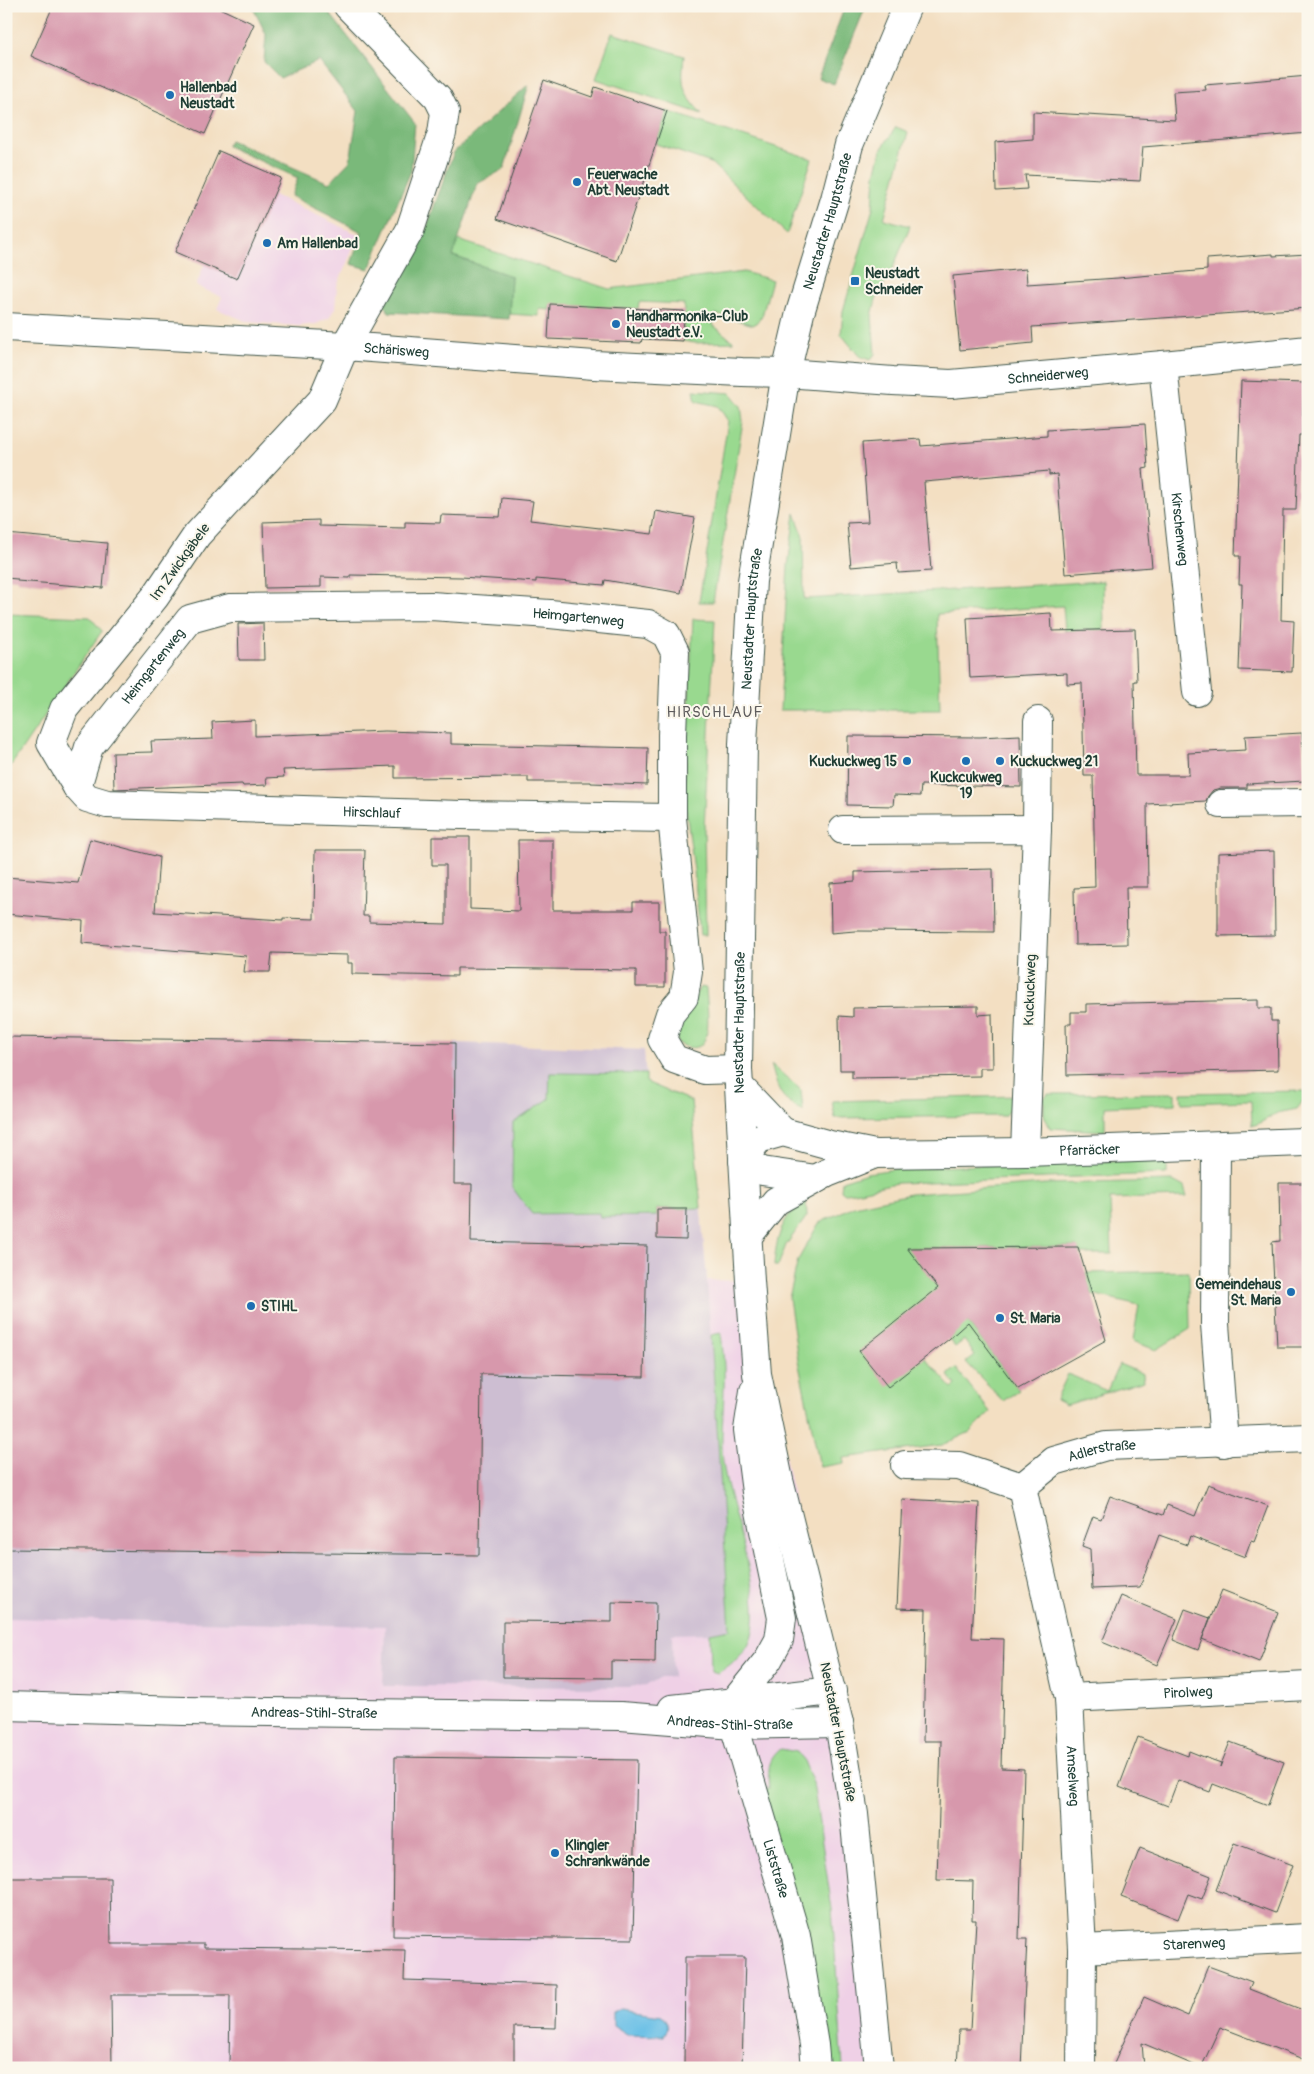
<svg xmlns="http://www.w3.org/2000/svg" width="1314" height="2074" font-family="Pangolin,sans-serif">
<style>
.built{fill:#efd0e6}
.industrial{fill:#cdbed2}
.green{fill:#99d98f;stroke:#5c8b62}
.forest{fill:#7ab97a;stroke:#4c7b57}
.water{fill:#69bfe6;stroke:#447e8d}
.building{fill:#d798ac}
.lines{fill:none;stroke-linecap:round;stroke-linejoin:round}
.minor-casing{stroke:#3f5549;stroke-width:30}
.minor{stroke:#fff;stroke-width:28}
.poi-dot{fill:#1f6fb2;stroke:#fbf7ec;stroke-width:2}
.labels{text-anchor:middle;dominant-baseline:central;stroke-width:4;stroke-linejoin:round;paint-order:stroke}
.poi-label{font-size:14px;font-weight:bold;fill:#1f3d34;stroke:#fbf7ec;text-anchor:start}
.street-label{font-size:14px;fill:#1f3d34;stroke:#fbf7ec}
.neighbourhood-label{font-size:15px;letter-spacing:1px;fill:#5f5d5e;stroke:#fbf7ec}
</style>
<rect width="100%" height="100%" fill="#fbf7ec"/>
<filter id="ink" filterUnits="userSpaceOnUse"><feTurbulence type="fractalNoise" baseFrequency=".02" numOctaves="2"/><feDisplacementMap in="SourceGraphic" scale="10" xChannelSelector="R" yChannelSelector="G"/><feConvolveMatrix kernelMatrix="1 2 1 2 8 2 1 2 1" color-interpolation-filters="sRGB"/></filter>
<filter id="wash" filterUnits="userSpaceOnUse"><feTurbulence type="fractalNoise" baseFrequency=".0096" numOctaves="4" result="noise"/><feDisplacementMap in="SourceGraphic" scale="20" xChannelSelector="R" yChannelSelector="G"/><feGaussianBlur stdDeviation="1.12" result="paint"/><feColorMatrix in="noise" values="0 0 0 0 0 0 0 0 0 0 0 0 0 0 0 0 0 1.4 0 .05"/><feComposite in="paint" operator="in"/></filter>
<g filter="url(#wash)">
<rect width="100%" height="100%" fill="#f3dfc2"/>
<g class="built">
<polygon points="219,151 281,178 274,195 359,235 337,286 335,308 329,318 316,324 299,326 248,322 217,309 222,297 196,286 204,265 175,252"/>
<polygon points="6,1037 455,1043 644,1050 646,1082 691,1101 707,1280 750,1281 832,1691 879,2068 6,2068"/>
</g>
<polygon class="industrial" points="6,1037 455,1043 644,1050 646,1082 691,1101 707,1281 730,1630 710,1633 672,1634 673,1677 661,1677 647,1685 628,1687 383,1686 385,1626 6,1618"/>
<g class="green">
<path d="M 612,33 L 684,56 C 681,85 682,92 702,114 L 596,79 Z"/>
<polygon points="667,111 812,159 787,234 711,163 656,144"/>
<polygon points="896,127 908,132 884,219 910,226 893,268 876,299 872,316 875,354 870,360 859,356 841,334 843,311 873,208 875,175 881,150"/>
<polygon points="458,240 609,289 744,272 772,280 762,316 754,325 715,314 713,325 734,342 695,343 683,341 684,304 639,302 638,309 550,305 550,310 539,309 539,316 509,314 511,276 453,256"/>
<polygon points="694,390 730,393 741,406 743,421 713,602 699,602 728,421 718,406 696,401"/>
<polygon points="795,513 803,535 804,599 1103,581 1104,630 1065,631 1063,606 937,614 940,710 780,710 788,566"/>
<polygon points="6,614 90,617 102,631 6,773"/>
<polygon points="693,619 715,620 704,829 706,935 700,935 694,870 684,794"/>
<path d="M 700,987 L 706,988 C 707,1009 717,1064 678,1043 L 675,1032 Z"/>
<path d="M 771,1064 L 801,1090 L 803,1111 C 780,1101 777,1087 771,1064 Z"/>
<polygon points="550,1073 646,1074 646,1082 691,1101 701,1208 657,1209 657,1216 600,1217 599,1213 532,1214 512,1187 513,1123 549,1099"/>
<polygon points="1305,1091 1303,1101 1297,1109 1277,1113 1260,1123 1252,1126 1251,1101 1182,1103 1181,1093"/>
<polygon points="1175,1093 1175,1104 1105,1107 1105,1131 1050,1128 1044,1115 1044,1099 1048,1094"/>
<polygon points="1016,1096 1014,1105 1004,1116 835,1118 832,1101"/>
<path d="M 1167,1159 L 1167,1174 L 898,1183 C 880,1185 863,1192 845,1193 L 841,1190 L 842,1181 L 867,1173 L 902,1168 Z"/>
<polygon points="1173,1181 1184,1187 1187,1197 1110,1199 1112,1254 1080,1254 1077,1247 908,1248 948,1301 925,1358 952,1388 956,1385 948,1375 956,1368 990,1412 970,1432 942,1445 843,1458 844,1463 820,1467 798,1360 789,1298 798,1260 819,1223 854,1206 910,1194 1045,1184"/>
<path d="M 806,1200 L 807,1216 L 786,1245 L 778,1266 L 774,1266 C 775,1249 779,1226 791,1213 C 795,1208 801,1204 806,1200 Z"/>
<polygon points="1189,1271 1190,1329 1156,1350 1133,1341 1139,1305 1092,1294 1085,1273"/>
<polygon points="967,1321 1019,1390 1003,1401 966,1362 975,1355 964,1340 955,1347 949,1339"/>
<path d="M 721,1333 C 723,1351 725,1369 724,1387 C 724,1412 720,1437 723,1462 C 728,1507 770,1606 748,1645 C 741,1657 729,1666 718,1673 L 711,1671 L 710,1633 L 730,1629 L 711,1335 Z"/>
<polygon points="1119,1364 1143,1374 1144,1381 1066,1405 1056,1400 1068,1374 1107,1391"/>
<path d="M 781,1749 L 797,1752 L 804,1761 L 813,1783 L 832,1909 L 843,2068 L 826,2068 L 764,1790 L 769,1788 C 768,1771 767,1760 781,1749 Z"/>
</g>
<g class="forest">
<polygon points="252,6 324,6 415,123 411,171 369,269 351,264 362,232 291,196 298,178 227,146 230,140 329,183 350,161 358,111 319,61 280,78 264,62 266,34"/>
<polygon points="845,6 866,6 834,84 818,78"/>
<polygon points="529,84 504,169 477,184 453,256 511,276 509,319 389,312 381,301 423,237 454,152"/>
</g>
<path class="water" d="M 620,2009 L 661,2015 C 668,2021 670,2028 664,2036 L 627,2035 L 613,2026 L 613,2012 Z"/>
<g id="blocks">
<g class="building">
<polygon points="53,6 215,6 254,24 205,134 31,56"/>
<polygon points="1308,76 1308,133 1143,147 1140,181 1025,175 1027,189 996,191 995,142 1033,139 1033,112 1175,120 1173,92 1206,90 1205,85"/>
<polygon points="544,80 592,97 595,87 667,111 617,261 497,219"/>
<polygon points="219,151 281,178 237,279 175,252"/>
<polygon points="1273,254 1273,256 1308,254 1308,308 1032,327 1033,343 960,350 953,276 1026,269 1027,284 1118,278 1207,270 1207,259"/>
<polygon points="550,304 684,311 683,341 642,339 641,343 548,339"/>
<polygon points="1241,381 1304,383 1302,435 1299,435 1296,510 1283,510 1281,620 1294,621 1292,672 1239,670 1242,584 1239,584 1240,556 1235,556"/>
<polygon points="1145,424 1148,468 1143,469 1152,567 1065,574 1057,474 1049,475 1049,471 924,482 931,571 898,573 897,563 851,567 847,523 868,522 862,443 920,439 921,446 1047,436 1047,430"/>
<polygon points="502,498 533,501 530,520 652,534 656,511 695,518 681,593 605,580 604,585 536,579 536,582 461,577 350,575 350,578 321,577 321,587 265,588 263,522 319,520 319,526 405,528 405,522 440,523 441,515 500,517"/>
<polygon points="6,534 107,543 103,588 17,581 17,579 6,578"/>
<polygon points="1051,613 1052,631 1135,629 1137,681 1134,681 1136,775 1189,775 1188,753 1246,750 1245,736 1302,733 1305,781 1247,784 1247,788 1221,788 1213,790 1208,796 1206,801 1147,804 1148,887 1126,887 1127,944 1075,945 1074,888 1095,887 1093,776 1084,776 1082,683 1067,684 1067,673 970,678 967,618"/>
<polygon points="263,623 264,660 239,660 238,624"/>
<polygon points="255,720 255,736 385,731 451,733 451,744 648,748 647,785 591,783 591,782 528,782 528,777 395,778 395,766 283,770 284,777 266,778 267,785 243,786 242,784 114,789 113,753 152,752 151,741 213,739 212,722"/>
<polygon points="1020,735 1021,787 921,785 920,796 894,795 893,806 847,805 848,736 980,737"/>
<polygon points="432,837 470,837 470,909 519,911 518,840 553,840 553,910 633,910 633,902 659,902 659,931 665,931 665,987 636,987 636,970 457,968 457,976 352,974 352,963 348,963 348,955 272,953 270,972 244,972 246,956 82,943 83,921 6,914 6,877 78,883 90,839 159,857 155,912 283,920 283,918 314,919 315,850 365,850 363,916 369,916 369,922 446,924 446,865 432,865"/>
<polygon points="1274,851 1275,935 1218,936 1218,853"/>
<polygon points="993,869 994,932 855,931 831,933 830,883 855,881 855,872"/>
<polygon points="1258,1000 1258,1008 1271,1008 1271,1021 1277,1021 1278,1070 1067,1075 1066,1024 1071,1024 1071,1012 1086,1012 1086,1004"/>
<polygon points="978,1006 978,1015 992,1014 993,1068 980,1068 980,1076 852,1078 852,1070 840,1070 839,1016 853,1017 853,1008"/>
<polygon points="6,1037 455,1043 454,1184 472,1184 471,1242 647,1246 644,1377 481,1374 479,1555 7,1549 10,1339 6,1339"/>
<polygon points="1279,1183 1306,1183 1308,1347 1277,1347 1272,1242 1280,1241"/>
<polygon points="657,1209 687,1209 686,1240 657,1239"/>
<polygon points="1078,1247 1106,1340 1018,1389 968,1322 949,1339 888,1387 859,1351 938,1288 907,1248"/>
<polygon points="1208,1484 1268,1506 1254,1542 1251,1541 1245,1557 1190,1536 1187,1545 1159,1535 1140,1587 1092,1589 1090,1549 1082,1546 1093,1516 1101,1519 1110,1496 1163,1515 1167,1505 1195,1516"/>
<polygon points="902,1499 979,1503 972,1638 1004,1639 1001,1768 1024,1769 1019,1939 1027,1939 1021,2068 957,2068 959,2030 970,2030 976,1920 972,1920 973,1881 937,1880 941,1741 923,1741 926,1609 897,1608"/>
<polygon points="1222,1590 1278,1612 1259,1662 1202,1639"/>
<polygon points="1121,1596 1177,1619 1157,1665 1102,1642"/>
<polygon points="612,1602 656,1603 655,1662 611,1661 611,1678 503,1677 503,1621 612,1622"/>
<polygon points="1185,1609 1210,1618 1198,1650 1173,1640"/>
<polygon points="1138,1737 1188,1756 1189,1751 1204,1757 1221,1763 1220,1767 1230,1742 1284,1762 1268,1805 1213,1784 1210,1792 1178,1780 1168,1806 1119,1787"/>
<polygon points="395,1757 637,1760 633,1939 393,1936"/>
<polygon points="1234,1843 1293,1865 1275,1913 1216,1890"/>
<polygon points="1140,1848 1211,1876 1202,1899 1188,1894 1178,1919 1121,1897"/>
<polygon points="6,1878 110,1878 111,1944 204,1944 204,1948 405,1950 404,1980 557,1985 556,2028 514,2027 514,2068 229,2068 230,1995 111,1995 112,2068 6,2068"/>
<polygon points="685,1957 745,1957 742,2068 684,2068"/>
<polygon points="1208,1966 1252,1982 1249,1989 1308,2012 1308,2061 1220,2027 1201,2068 1142,2043 1144,2068 1112,2068 1144,1997 1188,2016"/>
</g>
</g>
</g>
<g filter="url(#ink)">
<use href="#blocks" fill-opacity="0" stroke="#3f5549" stroke-width="1"/>
<g class="lines">
<g class="minor-casing">
<g id="minor">
<path id="s1" d="M 348,6 L 438,98 L 445,112 L 442,133 L 410,230 L 345,346 L 322,400 L 197,535 L 155,597 L 64,709 L 51,743 L 77,787 L 87,798 L 107,804 L 461,815 L 672,818"/>
<path id="s2" d="M 6,327 L 345,346 L 594,365 L 742,372 L 786,373 L 893,381 L 951,384 L 1163,365 L 1308,350"/>
<path id="s3" d="M 1163,365 L 1197,692"/>
<path id="s4" d="M 77,787 L 89,747 L 190,619 L 230,608 L 431,606 L 550,614 L 648,624 L 666,634 L 675,652 L 672,735 L 672,818 L 688,972 L 684,997 L 670,1014 L 662,1039 L 674,1059 L 705,1070 L 738,1069"/>
<polyline points="1221,804 1308,803"/>
<polyline points="1037,829 1038,721"/>
<polyline points="843,830 1037,829 1025,1152"/>
<polyline points="739,1086 783,1132"/>
<polyline points="1216,1146 1215,1324 1224,1443"/>
<path id="s5" d="M 743,1160 L 758,1139 L 783,1132 L 830,1145 L 875,1154 L 1025,1152 L 1304,1142"/>
<polyline points="743,1160 762,1171 816,1179"/>
<polyline points="747,1237 776,1201 827,1173 875,1154"/>
<path id="s6" d="M 754,1391 L 748,1430 L 756,1492 L 782,1618 L 779,1640 L 768,1660 L 735,1701 L 734,1725 L 796,1936 L 814,2045 L 816,2068"/>
<path id="s7" d="M 905,1465 L 959,1466 L 1022,1487 L 1054,1461 L 1106,1446 L 1308,1438"/>
<path id="s8" d="M 1022,1487 L 1069,1698 L 1082,1949 L 1081,2068"/>
<path id="s9" d="M 1069,1698 L 1308,1686"/>
<path id="s10" d="M 6,1706 L 184,1711 L 621,1716 L 734,1725 L 839,1723"/>
<polyline points="672,1709 832,1691"/>
<path id="s11" d="M 1082,1949 L 1308,1938"/>
<path id="s12" d="M 879,2068 L 854,1814 L 839,1723 L 779,1480 L 757,1374 L 750,1281 L 738,1069 L 743,744 L 752,581 L 786,373 L 800,313 L 835,199 L 849,145 L 907,6"/>
</g>
</g>
<use href="#minor" class="minor"/>
</g>
</g>
<g class="poi-dot">
<circle cx="170" cy="95" r="5"/>
<circle cx="577" cy="182" r="5"/>
<circle cx="267" cy="243" r="5"/>
<rect x="850" y="276" width="10" height="10" rx="2.5"/>
<circle cx="616" cy="324" r="5"/>
<circle cx="907" cy="761" r="5"/>
<circle cx="966" cy="761" r="5"/>
<circle cx="1000" cy="761" r="5"/>
<circle cx="1291" cy="1292" r="5"/>
<circle cx="251" cy="1306" r="5"/>
<circle cx="1000" cy="1318" r="5"/>
<circle cx="555" cy="1853" r="5"/>
</g>
<g class="labels">
<g class="poi-label">
<text x="180" y="87">Hallenbad<tspan x="180" dy="16">Neustadt</tspan></text>
<text x="587" y="174">Feuerwache<tspan x="587" dy="16">Abt. Neustadt</tspan></text>
<text x="277" y="243">Am Hallenbad</text>
<text x="865" y="273">Neustadt<tspan x="865" dy="16">Schneider</tspan></text>
<text x="626" y="316">Handharmonika-Club<tspan x="626" dy="16">Neustadt e.V.</tspan></text>
<text x="897" y="761" text-anchor="end">Kuckuckweg 15</text>
<text x="1010" y="761">Kuckuckweg 21</text>
<text x="966" y="777" text-anchor="middle">Kuckcukweg<tspan x="966" dy="16">19</tspan></text>
<text x="1281" y="1284" text-anchor="end">Gemeindehaus<tspan x="1281" dy="16">St. Maria</tspan></text>
<text x="261" y="1306">STIHL</text>
<text x="1010" y="1318">St. Maria</text>
<text x="565" y="1845">Klingler<tspan x="565" dy="16">Schrankwände</tspan></text>
</g>
<g class="street-label">
<text stroke="none"><textPath href="#s12" startOffset="1868">Neustadter Hauptstraße</textPath></text>
<text stroke="none"><textPath href="#s2" startOffset="391">Schärisweg</textPath></text>
<text stroke="none"><textPath href="#s2" startOffset="1044">Schneiderweg</textPath></text>
<text stroke="none"><textPath href="#s3" startOffset="165">Kirschenweg</textPath></text>
<text transform="translate(180 562) rotate(-54)">Im Zwickgäbele</text>
<text stroke="none"><textPath href="#s4" startOffset="595">Heimgartenweg</textPath></text>
<text stroke="none"><textPath href="#s12" startOffset="1462">Neustadter Hauptstraße</textPath></text>
<text stroke="none"><textPath href="#s4" startOffset="145">Heimgartenweg</textPath></text>
<text stroke="none"><textPath href="#s1" startOffset="1251">Hirschlauf</textPath></text>
<text transform="translate(1030 990) rotate(-88)">Kuckuckweg</text>
<text stroke="none"><textPath href="#s12" startOffset="1058">Neustadter Hauptstraße</textPath></text>
<text stroke="none"><textPath href="#s5" startOffset="361">Pfarräcker</textPath></text>
<text stroke="none"><textPath href="#s7" startOffset="211">Adlerstraße</textPath></text>
<text stroke="none"><textPath href="#s9" startOffset="119">Pirolweg</textPath></text>
<text stroke="none"><textPath href="#s10" startOffset="308">Andreas-Stihl-Straße</textPath></text>
<text stroke="none"><textPath href="#s10" startOffset="724">Andreas-Stihl-Straße</textPath></text>
<text transform="translate(838 1732) rotate(79)">Neustadter Hauptstraße</text>
<text stroke="none"><textPath href="#s8" startOffset="294">Amselweg</textPath></text>
<text stroke="none"><textPath href="#s6" startOffset="502">Liststraße</textPath></text>
<text stroke="none"><textPath href="#s11" startOffset="112">Starenweg</textPath></text>
</g>
<g class="neighbourhood-label">
<text x="715" y="712">HIRSCHLAUF</text>
</g>
</g>
<rect width="1314" height="2074" fill="none" stroke="#fbf7ec" stroke-width="25"/>
</svg>
